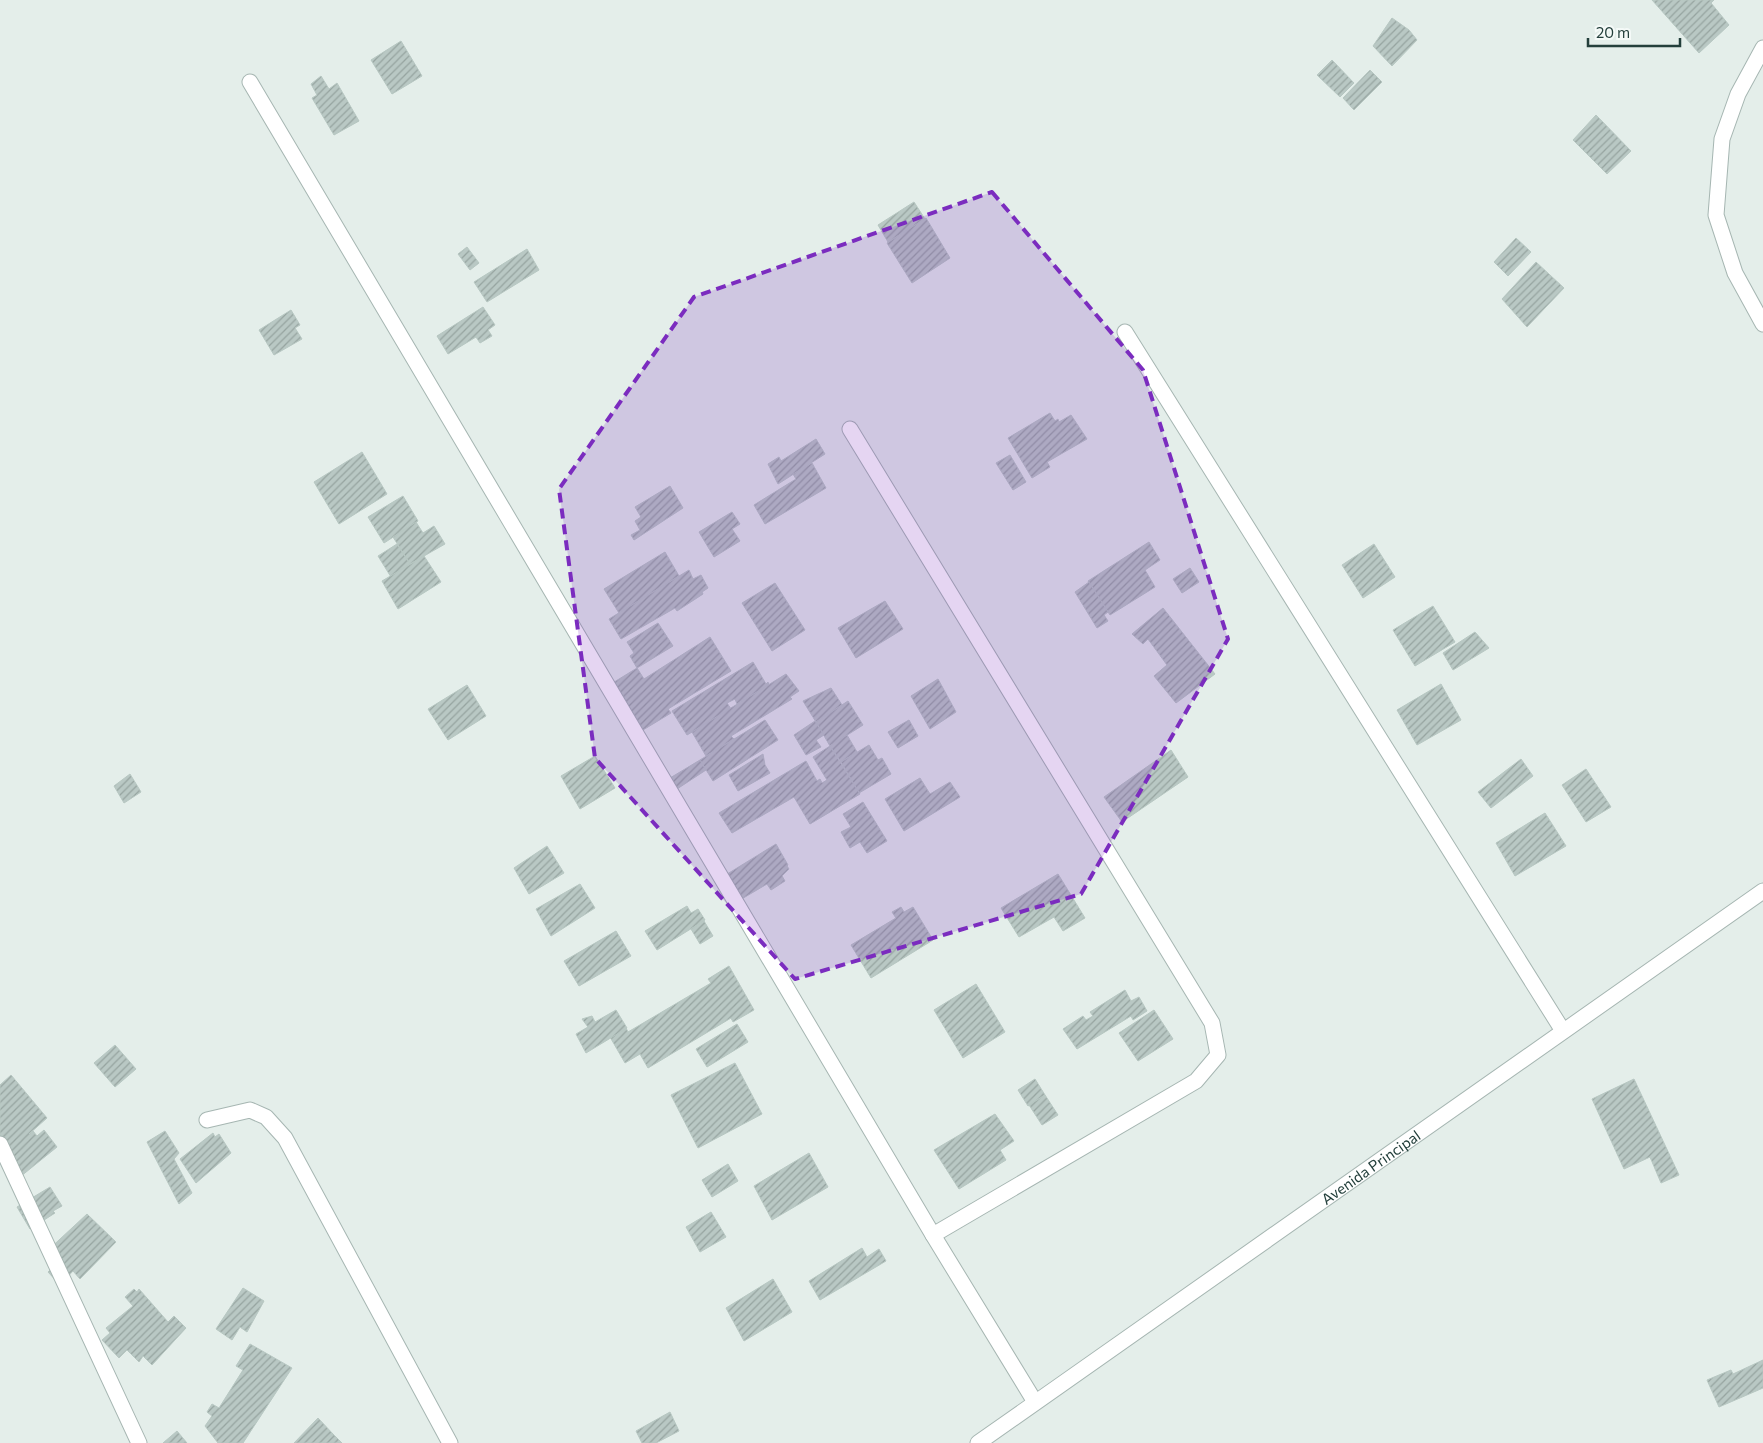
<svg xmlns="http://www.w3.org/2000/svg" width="1763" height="1443" font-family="Commissioner,sans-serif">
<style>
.building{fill:url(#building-hatch);stroke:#b7c7c2}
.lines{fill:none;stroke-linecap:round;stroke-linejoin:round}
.minor-casing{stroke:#a6b6b2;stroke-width:17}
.minor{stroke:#fff;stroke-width:15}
.marked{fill:#7b2cbf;fill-opacity:0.2;stroke:#7b2cbf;stroke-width:4;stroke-dasharray:10 6;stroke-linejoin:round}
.labels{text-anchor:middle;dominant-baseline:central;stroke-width:4;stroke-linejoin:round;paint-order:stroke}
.street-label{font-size:15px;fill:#233f3b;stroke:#f5faf8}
</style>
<defs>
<pattern id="building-hatch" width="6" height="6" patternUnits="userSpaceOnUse" patternTransform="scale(1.25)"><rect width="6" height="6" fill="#b9c8c4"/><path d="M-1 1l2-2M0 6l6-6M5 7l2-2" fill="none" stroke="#96a4a0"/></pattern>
</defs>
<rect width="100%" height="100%" fill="#e4eeea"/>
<g class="building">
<polygon points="1652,0 1714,0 1711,3 1729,25 1699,53"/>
<polygon points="1392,18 1409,30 1417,40 1392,66 1373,46"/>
<polygon points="401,41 422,76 392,94 371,60"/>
<polygon points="1332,60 1354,83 1340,97 1317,75"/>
<polygon points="1370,70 1382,82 1354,110 1343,98"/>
<polygon points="321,76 329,89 337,83 359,121 334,135 312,98 317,95 311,84"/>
<polygon points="1596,115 1631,151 1607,174 1573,140"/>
<polygon points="914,202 925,219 888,242 878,225"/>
<polygon points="926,218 950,258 912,283 887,243"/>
<polygon points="1516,238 1531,252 1508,276 1494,262"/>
<polygon points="467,247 479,263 470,270 458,254"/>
<polygon points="527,249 539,270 487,302 474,282"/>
<polygon points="1536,262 1564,288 1527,327 1502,299"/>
<polygon points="483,307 495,325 488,330 492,336 480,343 476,337 448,354 437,336"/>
<polygon points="291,310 300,325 295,328 302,339 274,355 259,330"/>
<polygon points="1050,413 1055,421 1058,419 1059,422 1071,415 1087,439 1047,462 1050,467 1032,478 1008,438"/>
<polygon points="816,439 825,454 778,484 768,464 779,457 781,461"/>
<polygon points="362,452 387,494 339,524 314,482"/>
<polygon points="1010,455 1026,482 1013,490 996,463"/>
<polygon points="812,463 826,488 765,524 754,505 796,479 793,474"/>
<polygon points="670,486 683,508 634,540 631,535 640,530 635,521 641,517 635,507"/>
<polygon points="403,496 418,521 384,543 368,517"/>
<polygon points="732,512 740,524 732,529 740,541 714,557 699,532"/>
<polygon points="416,522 423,533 434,526 445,544 410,564 393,537"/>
<polygon points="1149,542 1160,560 1145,570 1155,587 1110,615 1088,581"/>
<polygon points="397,544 410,564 391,577 378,556"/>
<polygon points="1374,544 1395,577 1363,598 1342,565"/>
<polygon points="665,552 679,576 619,613 604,589"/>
<polygon points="424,556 441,582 398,609 382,581"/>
<polygon points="1190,568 1199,582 1182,593 1173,579"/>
<polygon points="689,570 693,579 701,575 708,588 702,592 703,594 677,611 675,608 621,639 609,619"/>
<polygon points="1089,582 1108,612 1104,615 1108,621 1097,628 1075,592"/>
<polygon points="775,583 805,630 772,651 742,603"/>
<polygon points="885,601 903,629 856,658 838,628"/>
<polygon points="1433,606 1455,642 1415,666 1393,630"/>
<polygon points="1163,608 1215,674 1176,703 1154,676 1167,665 1148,639 1143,644 1132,634"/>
<polygon points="658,623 673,646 637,668 630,656 634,653 627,642"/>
<polygon points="1475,632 1489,648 1453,670 1443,653"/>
<polygon points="710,637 731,671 668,709 671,713 638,733 611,684 637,668 644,679"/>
<polygon points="753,662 766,684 768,682 769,685 737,704 735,699 727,703 731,709 687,735 672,711"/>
<polygon points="786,674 799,691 790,697 792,699 731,736 734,739 706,756 692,732"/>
<polygon points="938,679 956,712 930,729 911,696"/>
<polygon points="1441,684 1461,720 1417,745 1397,710"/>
<polygon points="467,685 486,716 448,740 428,709"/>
<polygon points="831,688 842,705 816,722 803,701"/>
<polygon points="848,701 863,725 830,746 816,722"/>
<polygon points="765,720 778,740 713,781 700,760"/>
<polygon points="909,720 918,736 898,748 888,732"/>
<polygon points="815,721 824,735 816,740 821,747 806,755 794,735"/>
<polygon points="847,735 857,752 841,762 830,746"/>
<polygon points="869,745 878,760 882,758 891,774 859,793 841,762"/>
<polygon points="830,746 860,794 810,824 794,797 732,833 719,813 806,761 817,781 820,779 822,783 827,780 813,757"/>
<polygon points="1171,750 1188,777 1122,822 1104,797"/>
<polygon points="763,754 765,765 770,773 738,791 729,775"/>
<polygon points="595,756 615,788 580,809 561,776"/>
<polygon points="1521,759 1533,776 1491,808 1478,792"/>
<polygon points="700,760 706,770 677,789 670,778"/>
<polygon points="1586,769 1611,807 1586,822 1562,785"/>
<polygon points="130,774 141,792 124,803 114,786"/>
<polygon points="920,778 930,794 950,782 960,797 904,831 885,799"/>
<polygon points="863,802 887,841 867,853 860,842 850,848 841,832 851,827 843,814"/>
<polygon points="1545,813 1566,846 1515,876 1496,843"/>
<polygon points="776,844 788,865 787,866 789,869 782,876 785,881 771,890 767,884 740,900 724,876"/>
<polygon points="547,846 564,873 529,894 514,868"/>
<polygon points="1058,874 1085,918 1063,931 1054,917 1019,937 1001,908"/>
<polygon points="580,884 595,908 551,936 536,909"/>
<polygon points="687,906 691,913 698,909 705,920 657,950 645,931"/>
<polygon points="901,907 904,912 913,907 933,940 871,978 851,945 896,918 892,912"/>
<polygon points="704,921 713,936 700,944 691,929"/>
<polygon points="616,931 631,956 579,986 564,961"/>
<polygon points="729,966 754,1010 733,1022 731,1018 648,1068 640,1054 625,1063 610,1037 626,1028 628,1032 711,983 708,979"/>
<polygon points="976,984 1005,1032 963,1058 934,1010"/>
<polygon points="1125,990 1131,1001 1139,997 1147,1011 1133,1020 1131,1016 1077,1049 1063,1029 1083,1016 1086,1020 1093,1016 1090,1012"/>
<polygon points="616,1010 627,1028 586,1053 576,1034 588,1027 582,1019 592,1016 595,1022"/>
<polygon points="1154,1010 1173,1039 1138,1061 1119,1033"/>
<polygon points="737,1024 748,1042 707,1067 696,1049"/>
<polygon points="115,1045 136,1069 115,1087 94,1063"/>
<polygon points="735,1063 762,1114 698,1148 671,1095"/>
<polygon points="11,1075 47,1118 29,1134 33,1131 37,1136 44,1130 57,1147 15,1181 0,1140 0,1085"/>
<polygon points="1035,1079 1045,1095 1028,1106 1018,1090"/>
<polygon points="1634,1079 1679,1175 1661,1183 1650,1157 1624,1169 1592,1099"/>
<polygon points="1045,1095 1058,1115 1042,1125 1029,1105"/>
<polygon points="995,1114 1014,1141 1000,1150 1006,1160 959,1189 934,1150"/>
<polygon points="165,1131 179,1153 174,1159 192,1193 179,1204 147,1142"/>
<polygon points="213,1133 215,1137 219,1134 231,1153 196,1183 180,1159"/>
<polygon points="809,1153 828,1187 772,1220 754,1186"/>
<polygon points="728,1164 738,1181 712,1197 702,1180"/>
<polygon points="50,1187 62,1206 53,1211 55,1213 30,1229 17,1207"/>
<polygon points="711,1212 726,1237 700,1252 686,1227"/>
<polygon points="87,1214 116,1242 80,1279 73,1271 60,1285 48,1272 56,1265 45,1253"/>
<polygon points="862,1248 867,1257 879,1249 886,1261 820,1300 809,1281"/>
<polygon points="773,1279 792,1312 744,1341 726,1308"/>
<polygon points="243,1288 264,1301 247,1332 240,1327 232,1340 216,1329"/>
<polygon points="134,1289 137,1292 139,1289 168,1322 174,1316 186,1328 152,1365 143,1356 139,1362 127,1350 119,1358 102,1340 110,1333 106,1328 133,1306 125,1297"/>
<polygon points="250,1344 292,1368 243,1443 218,1443 205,1426 212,1416 207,1412 212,1404 219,1408 243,1370 236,1366"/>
<polygon points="1763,1360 1763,1388 1719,1407 1707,1380 1731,1370 1733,1374"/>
<polygon points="670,1412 679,1431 656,1443 642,1443 636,1431"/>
<polygon points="318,1418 333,1434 323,1443 294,1443"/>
<polygon points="177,1431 187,1443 163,1443"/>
<polygon points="333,1434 342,1443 323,1443"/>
</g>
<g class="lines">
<g class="minor-casing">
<g id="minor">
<polyline points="1763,48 1738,94 1722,139 1716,215 1735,273 1763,324"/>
<polyline points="250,82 933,1235 1035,1402"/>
<polyline points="1125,332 1563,1031"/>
<polyline points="850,429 1212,1023 1218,1055 1196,1081 933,1235"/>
<polyline points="207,1120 250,1110 266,1117 285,1138 450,1443"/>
<polyline points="0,1144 139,1443"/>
<path id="s1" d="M 978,1443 L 1763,891"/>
</g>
</g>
<use href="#minor" class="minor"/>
</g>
<path class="marked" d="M 992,192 L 1143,370 L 1228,639 L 1081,894 L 795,979 L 595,758 L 559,489 L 694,297 Z"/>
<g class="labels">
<g class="street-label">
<text stroke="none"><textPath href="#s1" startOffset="480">Avenida Principal</textPath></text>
</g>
</g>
<path d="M1588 38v8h92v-8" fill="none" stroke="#233f3b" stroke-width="2.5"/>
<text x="1596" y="38" font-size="15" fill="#233f3b" stroke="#f5faf8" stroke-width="4" paint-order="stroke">20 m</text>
</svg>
